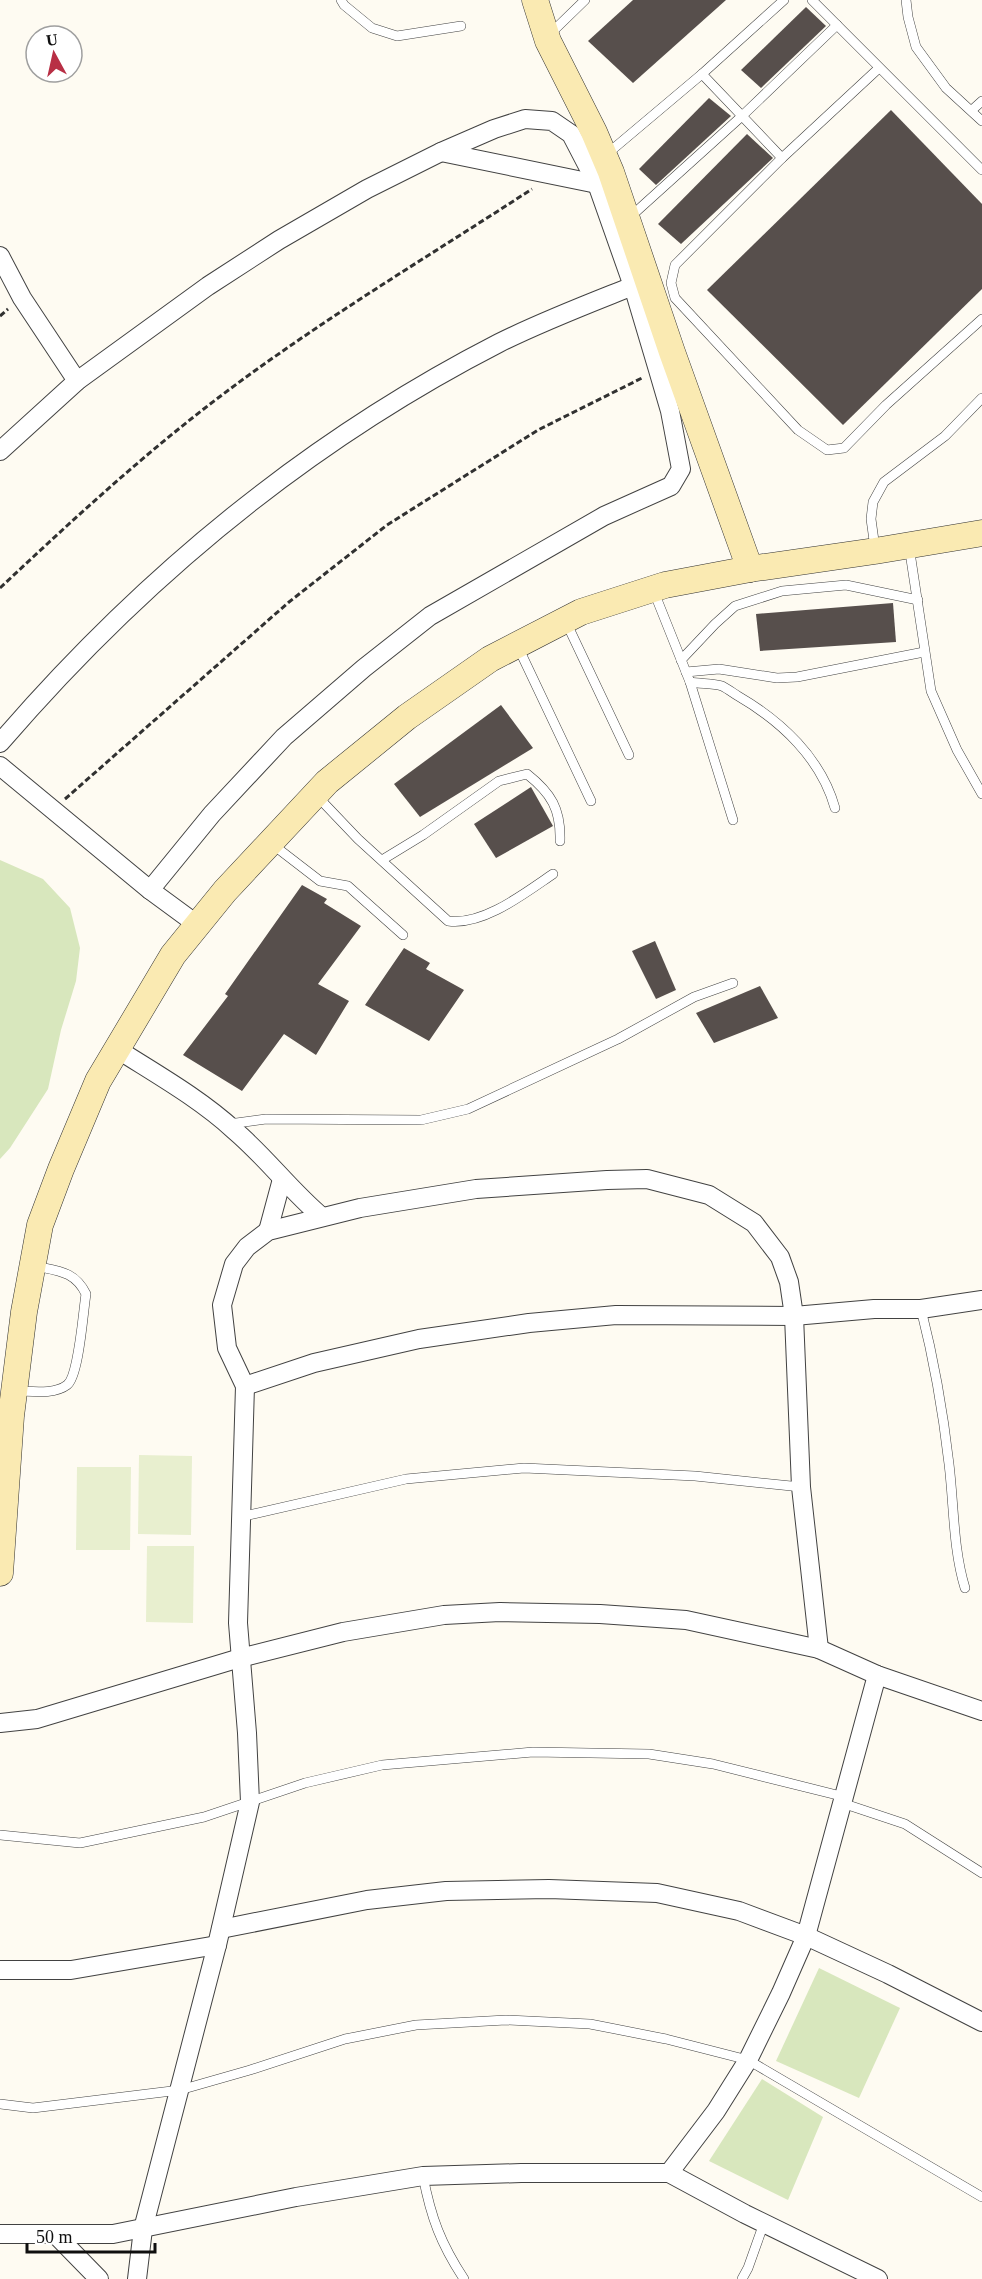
<svg xmlns="http://www.w3.org/2000/svg" width="982" height="2279" font-family="Georgia,serif">
<style>
.green{fill:#d8e7bd}
.pitch{fill:#e8efcf}
.building{fill:#574f4c}
.lines{fill:none;stroke-linecap:round;stroke-linejoin:round}
.lane-casing{stroke:#424242;stroke-width:10}
.street-casing{stroke:#424242;stroke-width:20}
.secondary-casing{stroke:#313131;stroke-width:27}
.path{stroke:#313131;stroke-width:3;stroke-dasharray:6 3;stroke-linecap:butt}
.lane{stroke:#fff;stroke-width:9}
.street{stroke:#fff;stroke-width:18}
.secondary{stroke:#faeab2;stroke-width:26}
</style>
<rect width="100%" height="100%" fill="#fefbf2"/>
<g class="green">
<polygon points="0,860 43,879 70,908 80,948 76,981 61,1030 48,1089 10,1148 0,1159"/>
<polygon points="819,1968 900,2008 859,2098 776,2061"/>
<polygon points="762,2079 823,2117 788,2200 709,2161"/>
</g>
<g class="pitch">
<polygon points="139,1455 192,1456 191,1535 138,1534"/>
<polygon points="77,1467 131,1467 130,1550 76,1550"/>
<polygon points="147,1546 194,1546 193,1623 146,1622"/>
</g>
<g class="building">
<polygon points="633,0 726,0 633,83 588,41"/>
<polygon points="806,7 826,26 761,88 741,70"/>
<polygon points="709,98 731,116 656,185 639,169"/>
<polygon points="891,110 982,204 982,289 843,425 707,290"/>
<polygon points="747,134 773,158 681,244 658,224"/>
<polygon points="893,603 896,642 760,651 756,614"/>
<polygon points="501,705 533,748 420,817 394,784"/>
<polygon points="531,787 553,826 496,858 474,824"/>
<polygon points="302,885 327,899 324,903 361,926 318,984 349,1001 316,1055 284,1034 242,1091 183,1055 228,996 225,994"/>
<polygon points="655,941 676,990 656,999 632,951"/>
<polygon points="404,948 430,963 426,969 464,990 429,1041 365,1005"/>
<polygon points="760,986 778,1018 714,1043 696,1013"/>
</g>
<g class="lines">
<g class="lane-casing">
<g id="lane">
<polyline points="341,0 344,5 372,28 397,36 461,26"/>
<polyline points="812,0 982,170"/>
<polyline points="906,0 908,17 916,47 946,88 982,121"/>
<polyline points="550,34 585,0"/>
<polyline points="879,68 782,158 675,265 671,283 675,298 798,430 827,450 844,448 886,405 982,319"/>
<polyline points="702,74 782,158"/>
<polyline points="972,110 982,101"/>
<polyline points="607,154 702,74 784,0"/>
<polyline points="629,218 742,116 837,25"/>
<polyline points="909,546 931,691 957,750 982,794"/>
<polyline points="875,548 871,519 873,502 884,482 945,436 982,398"/>
<polyline points="654,592 690,682 733,820"/>
<polyline points="566,622 629,755"/>
<polyline points="518,647 591,801"/>
<polyline points="681,660 715,624 735,606 782,591 846,585 918,600"/>
<polyline points="686,672 719,669 777,678 797,677 924,652"/>
<path d="M 690,682 C 700,684 714,683 722,686 C 728,689 733,693 738,696 C 781,721 821,758 835,808"/>
<path d="M 317,796 L 358,839 L 448,921 C 483,926 525,893 553,874"/>
<polyline points="272,844 320,881 348,886 403,935"/>
<path d="M 382,860 L 423,835 L 499,781 L 527,774 C 551,793 561,809 560,841"/>
<polyline points="229,1124 266,1119 421,1120 468,1109 618,1039 694,997 733,983"/>
<path d="M 921,1309 C 934,1360 943,1412 949,1464 C 954,1505 953,1549 965,1588"/>
<path d="M 16,1391 C 30,1391 54,1395 67,1385 C 79,1376 83,1312 86,1294 C 75,1271 58,1271 35,1266"/>
<polyline points="240,1517 406,1479 524,1468 695,1476 801,1487"/>
<polyline points="0,1835 80,1843 204,1817 305,1783 382,1765 533,1752 649,1754 713,1764 837,1795 842,1803 905,1824 982,1873"/>
<polyline points="0,2104 33,2108 180,2090 250,2070 345,2039 416,2025 506,2020 590,2024 666,2039 748,2060 982,2197"/>
<path d="M 423,2176 C 431,2218 441,2244 464,2279"/>
<polyline points="742,2279 748,2268 764,2223"/>
</g>
</g>
<g class="street-casing">
<g id="street">
<polyline points="441,152 597,184"/>
<polyline points="0,256 22,298 77,381"/>
<polyline points="0,451 77,381 208,286 279,240 367,189 441,152 494,129 525,119 552,121 571,134 597,184 633,286 658,370 670,411 681,469 671,486 604,516 430,616 364,668 284,737 212,814 150,890"/>
<path d="M 0,743 C 141,579 306,442 499,343 C 543,321 588,304 633,286"/>
<polyline points="0,766 150,890 199,926"/>
<path d="M 117,1049 C 156,1074 199,1098 234,1130 C 266,1157 290,1190 322,1217"/>
<polyline points="268,1231 282,1179"/>
<polyline points="245,1386 314,1363 419,1339 529,1323 616,1315 794,1316 874,1309 921,1309 982,1300"/>
<polyline points="0,1723 37,1719 240,1658 343,1632 444,1615 500,1612 600,1614 686,1620 819,1649 877,1675 982,1711"/>
<polyline points="221,1929 367,1900 446,1891 549,1889 657,1893 739,1911 806,1936 888,1974 982,2022"/>
<polyline points="0,1970 71,1970 217,1945"/>
<polyline points="669,2173 716,2111 748,2060 781,1993 806,1936 877,1675"/>
<polyline points="0,2234 113,2234 296,2197 423,2176 521,2173 669,2173 745,2214 878,2279"/>
<polyline points="56,2235 99,2279"/>
<polyline points="137,2279 143,2229 217,1945 250,1802 247,1733 238,1623 245,1386 227,1348 222,1305 234,1264 247,1247 268,1231 360,1208 476,1189 607,1180 647,1179 709,1195 754,1223 780,1257 789,1282 794,1316 801,1487 819,1649"/>
</g>
</g>
<g class="secondary-casing">
<g id="secondary">
<polyline points="535,0 548,41 594,132 611,172 672,352 750,569"/>
<polyline points="0,1573 11,1416 24,1312 40,1225 61,1169 98,1081 173,955 225,891 327,782 407,717 490,659 581,612 665,585 750,569 875,551 982,533"/>
</g>
</g>
<g class="path">
<polyline points="0,316 8,309"/>
<path d="M 0,588 C 66,526 133,464 205,408 C 308,328 423,260 532,189"/>
<polyline points="65,799 289,602 387,525 538,430 644,377"/>
</g>
<use href="#lane" class="lane"/>
<use href="#street" class="street"/>
<use href="#secondary" class="secondary"/>
</g>
<g transform="translate(54 54) rotate(352)"><circle r="28" fill="#ffffff" stroke="#9f9f9f" stroke-width="1.5"/>
<path d="M0-4.5L10 22L0 15L-10 22Z" fill="#b82f45"/>
<text y="-9" font-size="16" font-weight="bold" text-anchor="middle" fill="#0f0f0f">U</text>
</g>
<path d="M27 2243v9h128v-9" fill="none" stroke="#0f0f0f" stroke-width="3"/>
<text x="36" y="2243" font-size="18" fill="#0f0f0f" stroke="#ffffff" stroke-width="4.5" paint-order="stroke">50 m</text>
</svg>
